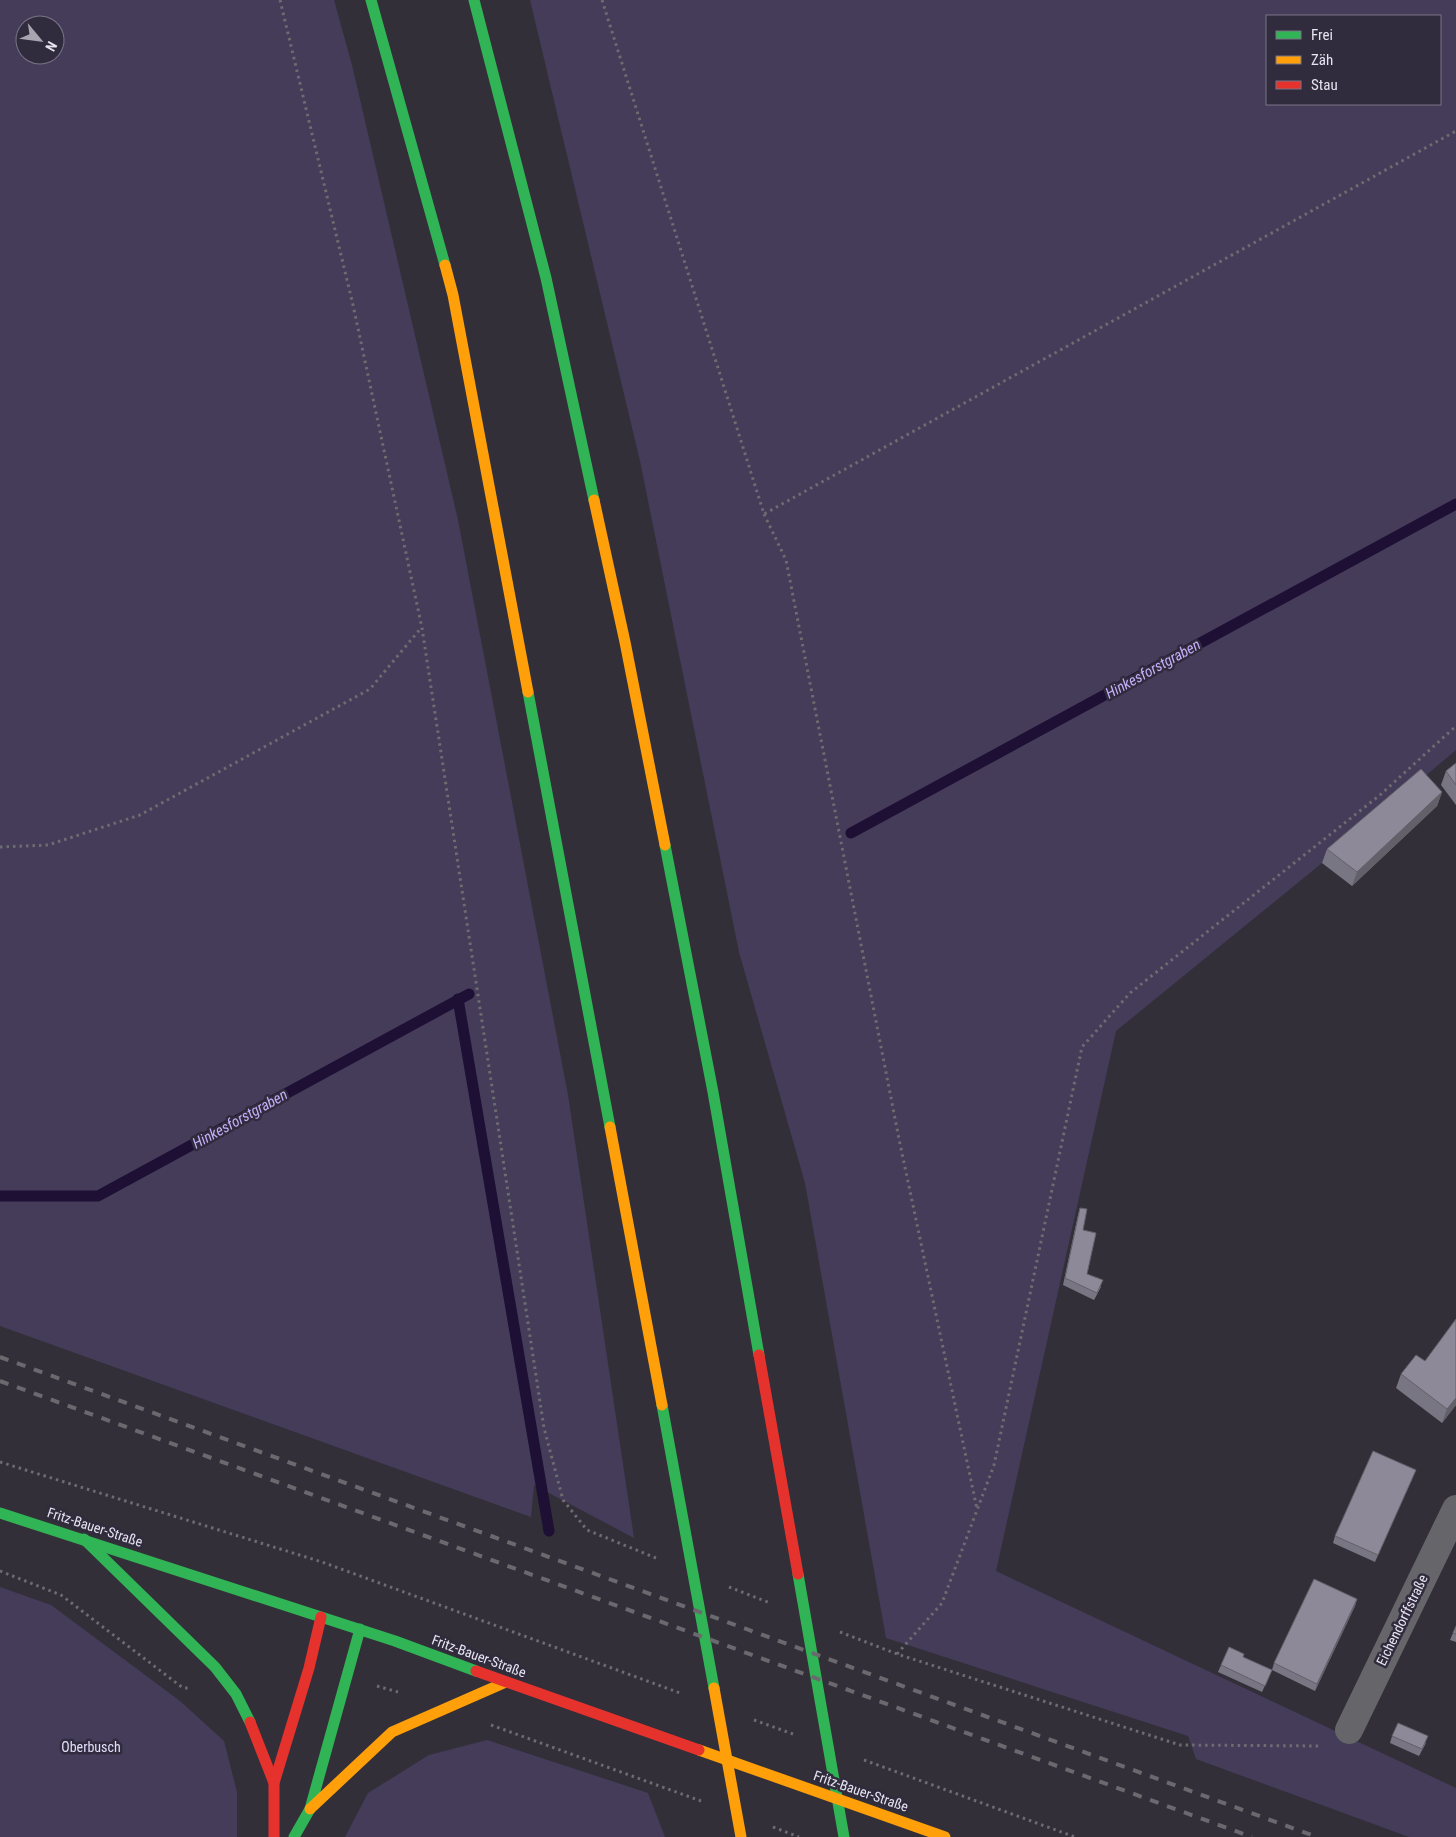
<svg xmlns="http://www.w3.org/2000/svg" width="1456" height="1837" font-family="'Roboto Condensed',sans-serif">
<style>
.green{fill:#453c5a;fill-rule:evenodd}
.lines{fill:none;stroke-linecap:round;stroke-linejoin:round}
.stream{stroke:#1e0f35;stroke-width:11}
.path{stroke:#6d6c70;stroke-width:3;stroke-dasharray:2.5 4;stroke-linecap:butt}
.street{stroke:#666569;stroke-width:28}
.fast{stroke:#30b455;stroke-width:11}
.slow{stroke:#ff9f0a;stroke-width:11}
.jam{stroke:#e5322d;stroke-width:11}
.rail{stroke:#6a696e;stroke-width:4;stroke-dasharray:9 9;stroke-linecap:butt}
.wall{fill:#797683}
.shaded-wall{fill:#63606a}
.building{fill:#8d8998;stroke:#63606a}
.labels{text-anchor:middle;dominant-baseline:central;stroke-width:5;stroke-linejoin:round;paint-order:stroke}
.street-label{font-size:14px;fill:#e7e4f0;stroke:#302b3d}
.park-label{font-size:14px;fill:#e4dcfb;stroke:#302b3d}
.water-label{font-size:15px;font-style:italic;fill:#c6affa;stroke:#302b3d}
</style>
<rect width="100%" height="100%" fill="#322f39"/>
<g class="green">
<path d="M 0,0 L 334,0 L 352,65 L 458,520 L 568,1095 L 634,1538 L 534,1485 L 531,1517 L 0,1326 ZM 25,25 L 55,25 L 55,55 L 25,55 Z"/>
<path d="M 530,0 L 1456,0 L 1456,750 L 1322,863 L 1116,1031 L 996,1571 L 1456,1788 L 1456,1837 L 1409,1837 L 1196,1759 L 1188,1736 L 886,1638 L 805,1183 L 739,952 L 640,461 ZM 1267,16 L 1440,16 L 1440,104 L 1267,104 Z"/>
<polygon points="0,1587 51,1605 180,1701 224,1741 237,1792 237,1837 0,1837"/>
<polygon points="487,1740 648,1793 665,1837 345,1837 368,1793 429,1755"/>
</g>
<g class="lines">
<g class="stream">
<polyline points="851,833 1456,504"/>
<polyline points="458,999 549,1531"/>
<polyline points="0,1196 98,1196 469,994"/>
</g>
<g class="path">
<polyline points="280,0 353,305 422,628 544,1428 563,1500 587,1530 656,1558"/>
<polyline points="602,0 764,514 1456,131"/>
<polyline points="764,514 786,560 899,1139 977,1509"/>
<polyline points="0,847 48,845 140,815 370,689 421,628"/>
<polyline points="0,1462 322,1562 680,1693"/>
<polyline points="0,1571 61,1595 183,1688 189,1688"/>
<polyline points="729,1587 770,1603"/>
<polyline points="840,1632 897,1654 1180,1745 1321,1746"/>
<polyline points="897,1654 942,1603 994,1465 1082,1047 1130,993 1380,795 1456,726"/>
<polyline points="377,1686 398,1692"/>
<polyline points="754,1720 793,1734"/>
<polyline points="491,1725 701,1801"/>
<polyline points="864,1760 1075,1837"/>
<polyline points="773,1827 799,1837"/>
</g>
<polyline class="street" points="1349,1730 1456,1509"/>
<g class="fast">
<polyline points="371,0 445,265"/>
<polyline points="474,0 546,278 594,500"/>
<polyline points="528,692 610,1127"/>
<polyline points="665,845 713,1092 759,1355"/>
<polyline points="662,1405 714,1688"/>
<polyline points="0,1513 395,1641 476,1671"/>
<polyline points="84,1539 215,1667 236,1694 250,1722"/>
<polyline points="798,1574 844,1837"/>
<polyline points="294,1837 310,1809 360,1629"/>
</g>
<g class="slow">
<polyline points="445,265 453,295 528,692"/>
<polyline points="594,500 625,642 665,845"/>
<polyline points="610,1127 662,1405"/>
<polyline points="714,1688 741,1837"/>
<polyline points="699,1750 945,1837"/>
<polyline points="310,1809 392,1732 506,1682"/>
</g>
<g class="jam">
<polyline points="759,1355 798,1574"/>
<polyline points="476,1671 699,1750"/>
<polyline points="250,1722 274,1783"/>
<polyline points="274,1837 274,1783 309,1668 321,1617"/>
</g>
<g class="rail">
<polyline points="0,1357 1317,1837"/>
<polyline points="0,1381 1252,1837"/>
</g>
</g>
<g class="wall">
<polygon points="1456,763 1456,805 1441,785 1446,771"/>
<polygon points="1442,792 1437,806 1352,886 1322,863 1327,849"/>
<polygon points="1080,1208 1087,1274 1101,1287 1094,1300 1063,1285 1078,1215"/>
<polygon points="1401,1374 1456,1405 1442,1423 1396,1388"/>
<polygon points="1413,1477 1375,1562 1333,1543 1335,1536"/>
<polygon points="1357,1599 1355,1606 1315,1691 1272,1670 1262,1692 1218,1672 1221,1665 1243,1657 1272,1670 1274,1663"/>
<polygon points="1456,1626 1456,1642 1450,1640"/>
<polygon points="1392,1736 1426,1743 1419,1756 1390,1743"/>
</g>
<g class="shaded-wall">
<polygon points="1442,792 1437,806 1352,886 1357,872"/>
<polygon points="1456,1398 1456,1405 1442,1423 1447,1409"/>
<polygon points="1357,1599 1355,1606 1315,1691 1317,1684"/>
</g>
<g class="building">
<polygon points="1456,763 1456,785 1446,771"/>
<polygon points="1421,769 1442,792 1357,872 1327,849"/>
<polygon points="1080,1208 1087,1209 1083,1230 1096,1233 1087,1274 1103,1280 1097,1293 1065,1278"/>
<polygon points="1456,1319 1456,1398 1447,1409 1401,1374 1416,1355 1425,1361"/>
<polygon points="1373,1451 1416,1470 1378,1555 1335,1536"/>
<polygon points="1314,1579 1357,1599 1317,1684 1274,1663"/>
<polygon points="1456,1626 1456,1634 1453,1633"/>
<polygon points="1229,1647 1244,1654 1243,1657 1272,1670 1265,1686 1221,1665"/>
<polygon points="1398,1723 1428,1736 1422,1749 1392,1736"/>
</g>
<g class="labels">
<g class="street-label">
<text transform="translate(95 1527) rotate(18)">Fritz-Bauer-Straße</text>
<text transform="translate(1402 1620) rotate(-64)">Eichendorffstraße</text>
<text transform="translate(479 1656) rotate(20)">Fritz-Bauer-Straße</text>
<text transform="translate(861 1791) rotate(19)">Fritz-Bauer-Straße</text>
</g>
<g class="park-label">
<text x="91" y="1747">Oberbusch</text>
</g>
<g class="water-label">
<text transform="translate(1153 669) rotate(-29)">Hinkesforstgraben</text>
<text transform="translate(240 1119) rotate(-29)">Hinkesforstgraben</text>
</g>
</g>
<rect x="1266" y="15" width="175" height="90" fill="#302b3d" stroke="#797585"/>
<rect x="1276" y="31" width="25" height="8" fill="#30b455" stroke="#797585"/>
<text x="1311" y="40" font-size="15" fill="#e7e4f0">Frei</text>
<rect x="1276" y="56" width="25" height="8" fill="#ff9f0a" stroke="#797585"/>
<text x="1311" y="65" font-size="15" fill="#e7e4f0">Zäh</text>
<rect x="1276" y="81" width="25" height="8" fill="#e5322d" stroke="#797585"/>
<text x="1311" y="90" font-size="15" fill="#e7e4f0">Stau</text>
<g transform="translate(40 40) rotate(119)"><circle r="24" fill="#302b3d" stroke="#797585"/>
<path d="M0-4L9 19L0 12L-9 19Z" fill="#a8a5b0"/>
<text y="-8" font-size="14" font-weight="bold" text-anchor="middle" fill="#e7e4f0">N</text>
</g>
</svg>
